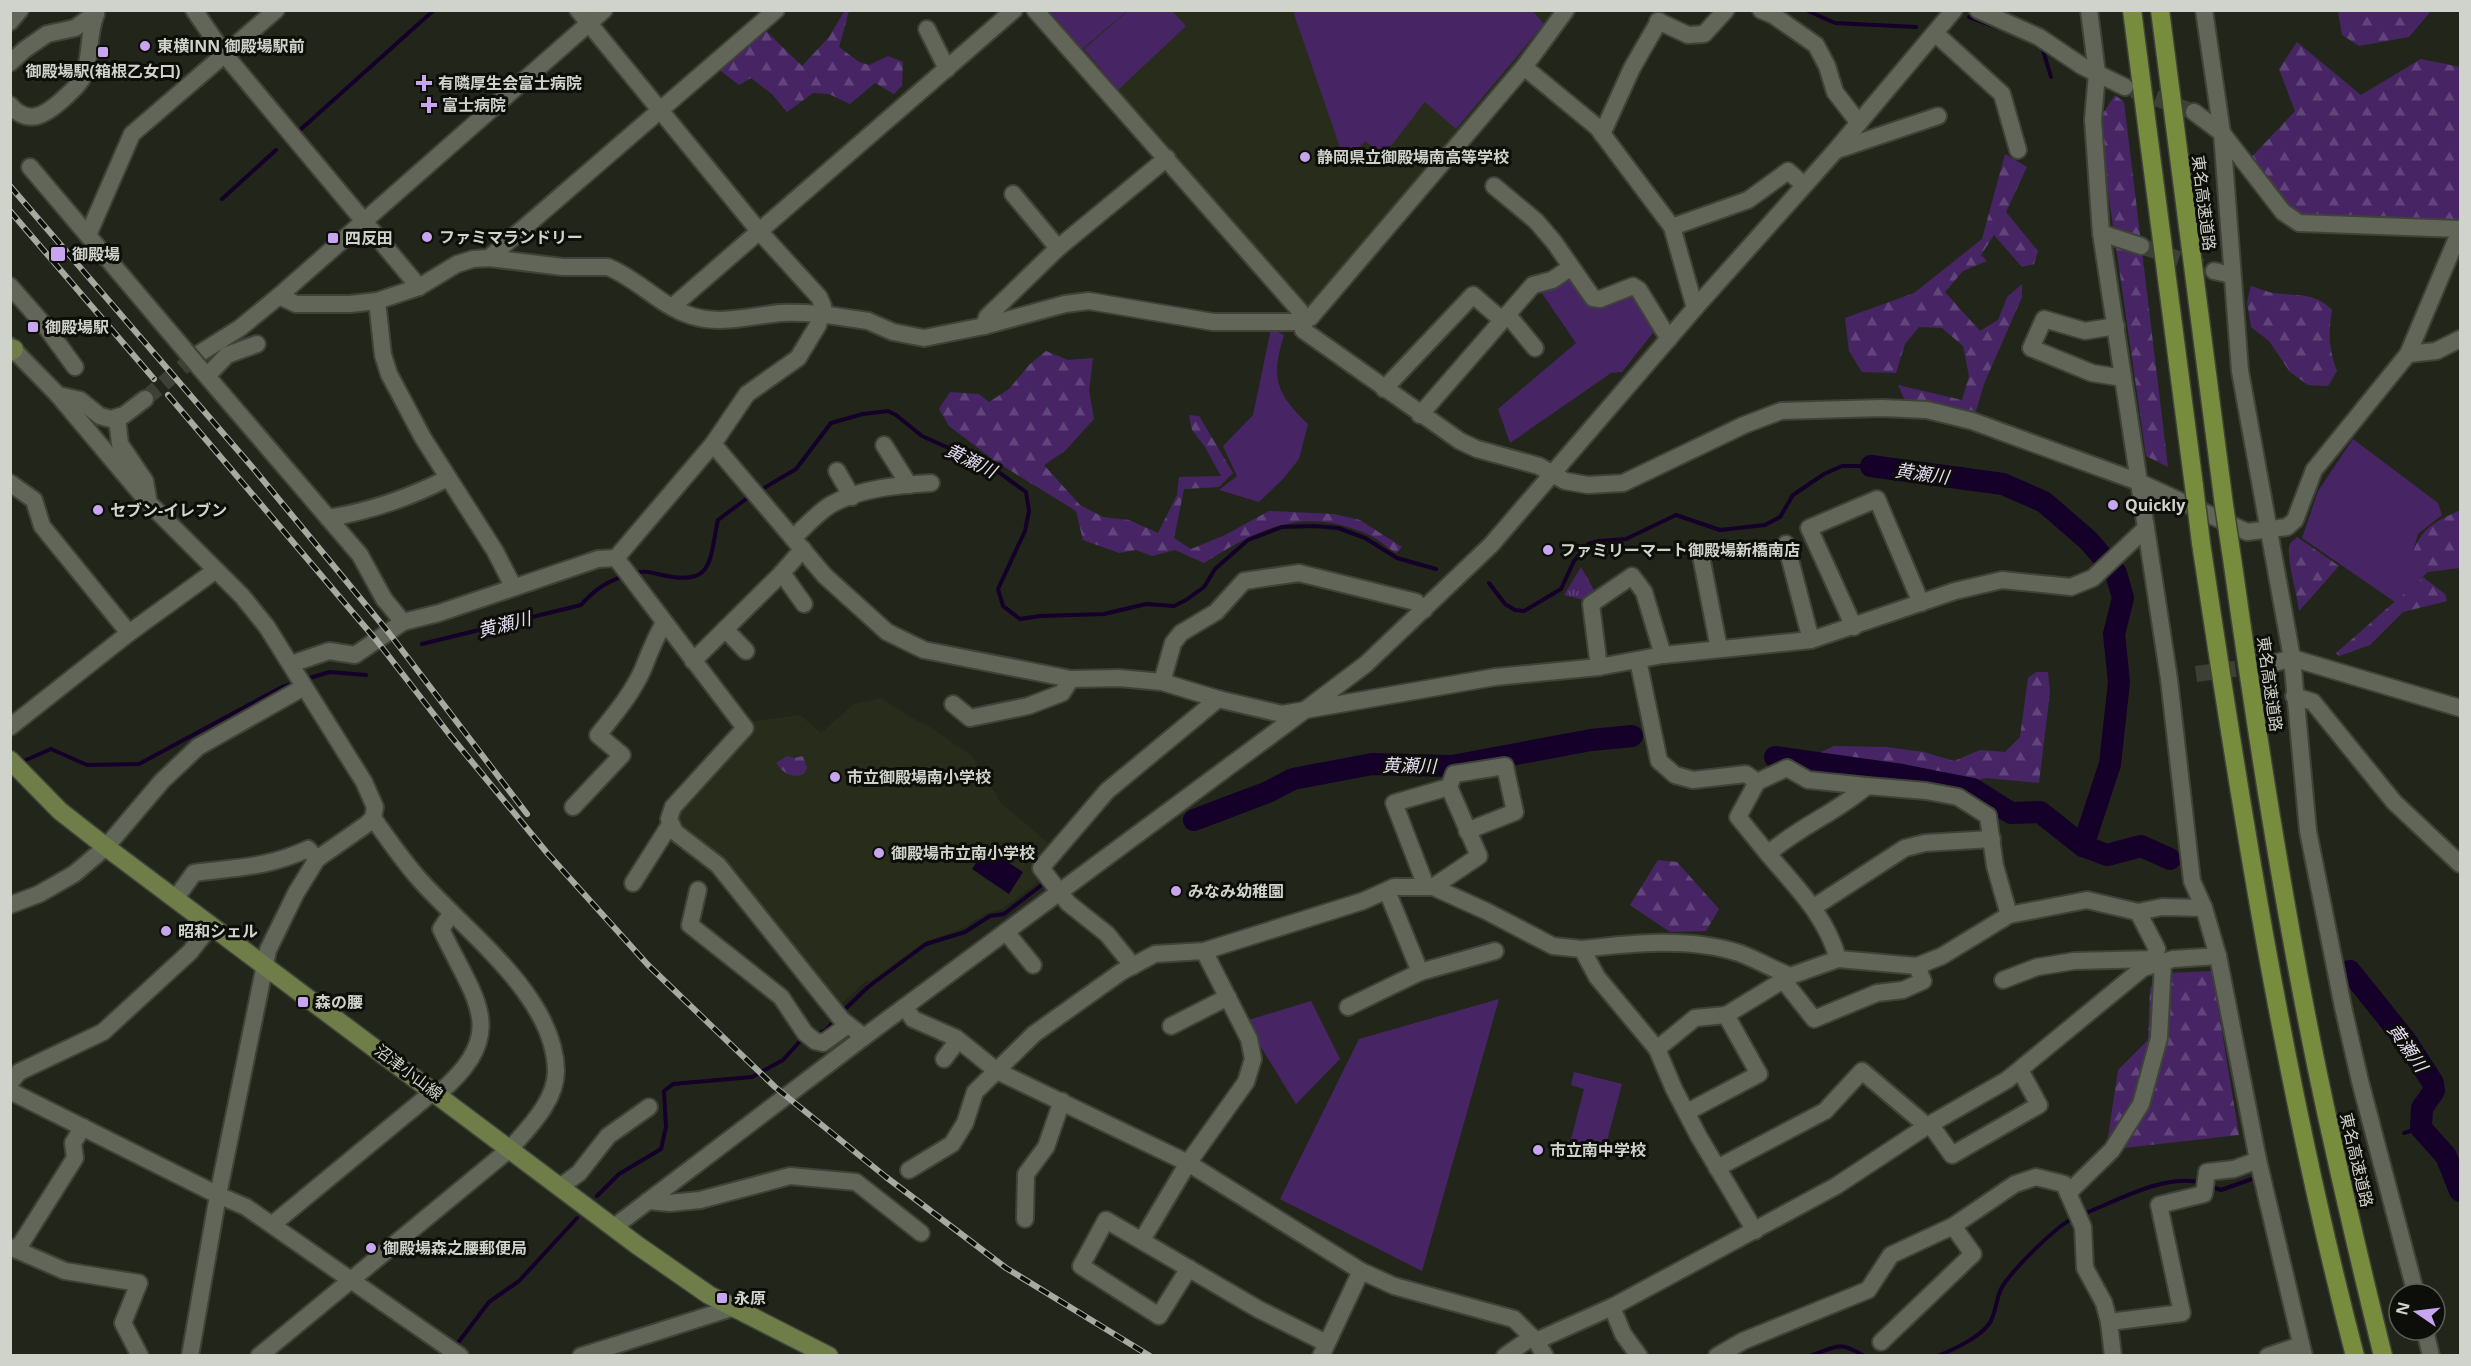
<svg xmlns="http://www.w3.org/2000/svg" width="2471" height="1366" font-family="'Open Sans','Noto Sans JP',sans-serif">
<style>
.built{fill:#272d1a}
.green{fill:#472565}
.forest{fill:url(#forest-firs)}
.park{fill:url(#park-tufts)}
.water{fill:#140028}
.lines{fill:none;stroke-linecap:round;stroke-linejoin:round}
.stream{stroke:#140028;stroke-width:4}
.river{stroke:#140028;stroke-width:22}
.minor-tunnel{stroke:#3c4035;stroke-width:16;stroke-dasharray:16 8;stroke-linecap:butt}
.minor-casing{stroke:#3f4238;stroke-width:20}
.major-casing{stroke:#3f4238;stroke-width:21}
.highway-casing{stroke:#3f4238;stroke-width:21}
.minor{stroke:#626658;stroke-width:16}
.major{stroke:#6f7d48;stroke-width:18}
.highway{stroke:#788c3d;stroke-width:18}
.rail-casing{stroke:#a6aaa1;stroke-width:6}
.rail{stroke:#0d0e09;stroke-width:4;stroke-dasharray:11;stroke-linecap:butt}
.minor-bridge-casing{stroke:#3f4238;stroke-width:20;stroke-linecap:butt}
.highway-bridge-casing{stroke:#3f4238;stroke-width:21;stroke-linecap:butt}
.minor-bridge{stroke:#626658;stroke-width:16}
.highway-bridge{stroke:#788c3d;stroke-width:18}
.poi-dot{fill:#c8a6ef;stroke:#0d0e09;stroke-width:2}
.labels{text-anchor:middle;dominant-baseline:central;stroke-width:6;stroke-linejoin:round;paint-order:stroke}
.poi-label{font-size:16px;font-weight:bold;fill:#d0d3cb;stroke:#0d0e09;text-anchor:start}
.street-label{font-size:16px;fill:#d0d3cb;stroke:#0d0e09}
.water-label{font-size:18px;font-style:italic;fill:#e5dcf0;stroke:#0d0e09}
</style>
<defs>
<pattern id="forest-firs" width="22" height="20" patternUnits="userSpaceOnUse" patternTransform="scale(1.5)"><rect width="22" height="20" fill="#472565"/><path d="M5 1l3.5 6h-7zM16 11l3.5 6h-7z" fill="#60447a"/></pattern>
<pattern id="park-tufts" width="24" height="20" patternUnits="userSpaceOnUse" patternTransform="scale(1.5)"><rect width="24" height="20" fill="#472565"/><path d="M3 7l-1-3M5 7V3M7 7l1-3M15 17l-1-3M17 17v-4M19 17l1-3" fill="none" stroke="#60447a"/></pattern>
</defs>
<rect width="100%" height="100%" fill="#22261a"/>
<g class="built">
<polygon points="1048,11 1557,11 1307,311"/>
<polygon points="882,698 908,716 930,727 972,756 1001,803 1053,847 1042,879 1002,909 986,913 963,928 923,943 871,981 866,981 842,1003 834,1001 686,832 680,824 678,814 748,722 800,715 821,733 854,704"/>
</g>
<g class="green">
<polygon points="1129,10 1172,11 1186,26 1118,90 1084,49"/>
<polygon points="1049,11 1127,11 1082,49"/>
<polygon points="1293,11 1533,11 1544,24 1456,129 1425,102 1391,146 1389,145 1382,154 1365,141 1346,165"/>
<polygon points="1572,275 1600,299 1633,289 1656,329 1622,372 1611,373 1510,443 1498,409 1576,343 1539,289"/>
<path d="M 1271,329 L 1284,335 C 1271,377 1275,393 1308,424 L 1299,459 L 1283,479 L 1259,502 L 1219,490 L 1237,476 L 1223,446 L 1253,415 Z"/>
<polygon points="2353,439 2438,503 2442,515 2418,534 2413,552 2428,572 2395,602 2302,538 2318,491"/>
<polygon points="1499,999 1422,1271 1280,1199 1359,1039"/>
<polygon points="1311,1001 1340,1059 1296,1104 1245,1021"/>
<polygon points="1574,1072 1622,1084 1604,1152 1570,1143 1584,1089 1571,1085"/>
</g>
<g class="forest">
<polygon points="845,10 849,11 839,47 859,62 869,65 888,56 903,62 902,86 894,94 875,83 850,104 829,94 813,93 787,112 772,94 751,78 739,85 717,68 765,30 802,66 829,37"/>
<polygon points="2338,11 2338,10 2431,11 2409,37 2359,46 2342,35"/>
<polygon points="2297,42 2361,95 2421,59 2460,67 2460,231 2293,218 2245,164 2295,111 2279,69"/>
<polygon points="2115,95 2124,102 2168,467 2146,456 2098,121"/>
<polygon points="2005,154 2027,167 2006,212 2038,251 2034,264 2022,267 1994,235 1981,255 1987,261 1963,271 1945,292 1980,331 1998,320 2007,297 2022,284 2022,297 1984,384 1976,411 1906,403 1898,385 1962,400 1969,376 1963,346 1942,328 1919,327 1905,344 1896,373 1862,372 1849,351 1845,318 1914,293 1982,239"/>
<path d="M 2251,286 C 2258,288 2266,292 2274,293 C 2296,296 2316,292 2332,310 C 2328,333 2329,350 2337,371 L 2328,386 L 2308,385 L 2290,372 L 2269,341 L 2251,327 L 2247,302 Z"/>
<path d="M 1046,351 L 1068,360 L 1093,358 L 1089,390 L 1094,419 L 1065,451 L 1044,465 L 1080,505 L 1103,517 L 1129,520 L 1158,533 L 1177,495 L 1179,477 L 1221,476 L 1205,447 L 1192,430 L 1189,415 L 1199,416 L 1233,473 L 1219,487 L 1184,489 L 1174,538 L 1191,549 L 1225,535 L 1269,511 L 1334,514 L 1360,520 L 1402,547 L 1396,553 C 1386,547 1376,537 1365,533 C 1301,506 1258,529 1204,563 L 1175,550 L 1152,556 L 1136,550 L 1119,553 L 1083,540 L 1076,511 L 995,461 L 949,426 L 939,409 L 950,392 L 979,394 L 989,402 L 1009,389 L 1030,364 Z"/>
<path d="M 2460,510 L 2460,568 L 2428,572 L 2413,552 C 2423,526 2436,522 2460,510 Z"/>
<path d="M 2297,537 L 2339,566 L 2299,611 C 2298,597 2285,553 2290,544 C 2290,543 2296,538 2297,537 Z"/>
<polygon points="2423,577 2445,594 2447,601 2403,612 2370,645 2339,656 2336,653"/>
<polygon points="2036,672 2048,672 2050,692 2039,783 1986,778 1966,783 1811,757 1834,746 1886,747 1924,752 1954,761 1980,750 2005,752 2020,737 2028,678"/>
<path d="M 787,756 L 794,758 L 803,756 L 807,768 L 804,774 C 792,779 783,773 776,763 Z"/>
<polygon points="1658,860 1677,862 1719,909 1706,931 1670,932 1630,905"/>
<polygon points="2212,971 2239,1135 2106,1150 2118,1070 2148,1040 2150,988 2168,973"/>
</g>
<polygon class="park" points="1581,567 1595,592 1584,600 1564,595"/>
<polygon class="water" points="986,848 1023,872 1009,894 972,869"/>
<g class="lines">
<g class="stream">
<polyline points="1806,10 1835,23 1916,27"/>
<polyline points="1969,17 1999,28"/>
<polyline points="2042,47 2051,77"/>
<polyline points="300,130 434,10"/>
<polyline points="222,199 276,150"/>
<polyline points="759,491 796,469 831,423 863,414 888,411 896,415 922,436 993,468 1026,492 1029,511 1025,531 998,589 1003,606 1020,619 1040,616 1104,614 1146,604 1174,606 1186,600 1204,587 1215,569 1248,540 1282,527 1314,526 1338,528 1365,538 1397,558 1436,569"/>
<path d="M 635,573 C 645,570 653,573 662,575 C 714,587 709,561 718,520 L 750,496"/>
<polyline points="1489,583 1505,604 1515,610 1524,611 1561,589 1574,561 1588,544 1599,541 1626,539 1676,515 1720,530 1765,525 1780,517 1793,495 1824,474 1842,466 1871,466"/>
<path d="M 422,644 L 581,605 C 593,591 606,581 625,576"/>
<polyline points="306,679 330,672 366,675"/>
<polyline points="26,760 51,749 87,765 139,764 282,687 296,683"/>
<polyline points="842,1012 868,987 926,944 965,932 990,916 1004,914 1043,884"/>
<polyline points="820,1033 826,1030 835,1020"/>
<polyline points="2404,1133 2421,1128"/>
<polyline points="2209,1186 2221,1190 2252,1179"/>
<polyline points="597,1196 619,1174 661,1149 666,1127 664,1091 673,1084 752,1077 783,1060 801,1040"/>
<path d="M 2081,1215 C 2115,1202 2166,1172 2202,1183"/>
<polyline points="454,1348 489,1302 519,1281 577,1218"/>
<path d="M 1810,1356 C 1836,1347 1839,1340 1864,1356"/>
<polyline points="1892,1356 1909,1356"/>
<path d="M 1938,1356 C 1954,1349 1979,1338 1989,1324 C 1996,1314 1996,1299 2001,1289 C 2009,1273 2057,1225 2074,1218"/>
</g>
<g class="river">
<polyline points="1871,466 2003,484 2044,502 2089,541 2116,573 2123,598 2114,634 2119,682 2110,764 2083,846"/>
<polyline points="1775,757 1902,775 1973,789 2011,813 2040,812 2083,846 2107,855 2141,846 2170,859"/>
<polyline points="1194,820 1268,792 1293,779 1372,764 1452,766 1591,740 1632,736"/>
<polyline points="2350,971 2406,1041 2433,1083 2434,1091 2422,1108 2421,1128 2446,1156 2460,1191"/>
</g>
<g class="minor-tunnel">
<polyline points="2133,90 2194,112"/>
<polyline points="2141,246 2214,271"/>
<polyline points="145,399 197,355"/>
<polyline points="2196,674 2271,664"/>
</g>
<g class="minor-casing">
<g id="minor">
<polyline points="194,10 225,55 419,287"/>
<polyline points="1035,10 1300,311 1303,330 1460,441 1477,449 1539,466 1565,481 1588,485 1623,483 1744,425 1781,411 1882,408 1927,410 1972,421 2139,482 2247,532 2287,527 2295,520 2314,470 2408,354 2460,231"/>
<polyline points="1761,10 1773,15 1816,45 1827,66 1835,92 1859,123"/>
<polyline points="1978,10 2039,37 2082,66 2125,87"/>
<polyline points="2089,10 2097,73 2093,120 2101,233 2169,679 2192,881 2204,908 2218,956 2258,1160 2304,1356"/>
<polyline points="2204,10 2222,133 2240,371 2292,658 2308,831 2343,1007 2360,1081 2416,1294"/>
<polyline points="1658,21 1688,35 1704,34 1726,10"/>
<polyline points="10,22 20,10"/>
<polyline points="927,29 947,69"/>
<polyline points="1936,34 2002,94 2018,150"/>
<polyline points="10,63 24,50 47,34 75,28 96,13"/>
<polyline points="1524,67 1597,127 1672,227 1695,308"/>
<path d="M 10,105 C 28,126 45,115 61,101 C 69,93 78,87 83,77 C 92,58 87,35 96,14"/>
<polyline points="2194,112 2222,133 2283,212 2299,223 2460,229"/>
<polyline points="1602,134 1632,68 1659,21"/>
<polyline points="1837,150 1938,116"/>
<polyline points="30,167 184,349"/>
<polyline points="1494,186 1536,221 1554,242 1593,298 1600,299 1633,286 1639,290 1669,339"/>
<polyline points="1013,194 1058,248"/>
<polyline points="1672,227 1748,200 1788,171 1804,185"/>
<polyline points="2101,233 2141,246"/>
<polyline points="88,235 132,134 276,10"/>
<polyline points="489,258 776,10"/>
<polyline points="2214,271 2232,275"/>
<polyline points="10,286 46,327 75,367"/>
<path d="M 279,296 L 296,304 L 350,304 L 377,301 L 419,287 L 457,264 L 473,259 L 489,258 L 563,267 L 608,267 C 638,279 660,306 692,316 C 721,325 751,316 780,313 C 793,312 808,313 821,314 L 823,306 L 819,297 L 759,231 L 578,10"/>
<polyline points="377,301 383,355 389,374 423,438 495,551 513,586"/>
<polyline points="672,307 1014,10"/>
<polyline points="1507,314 1535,348"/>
<polyline points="984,326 987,317 1058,248 1167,158"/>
<polyline points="2116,326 2085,331 2044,319 2031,348 2092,373 2123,378"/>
<polyline points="10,346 58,395 148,502 242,596 267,627 364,782 375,807 373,818 367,824 317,859 296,893 268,950 218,1195 190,1356"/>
<polyline points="2408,354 2436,351 2460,339"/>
<polyline points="197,355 240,328 279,296 604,10"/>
<polyline points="199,367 360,555 384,599 403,622"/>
<polyline points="207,376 227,355 257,344"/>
<polyline points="1384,389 1473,295 1502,320"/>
<polyline points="58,395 80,400 100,416 111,419 124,415 145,399"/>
<polyline points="1420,415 1533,285 1552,280 1570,268"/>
<polyline points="117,418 120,444 145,481 148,498"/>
<polyline points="713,444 825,576 887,632 924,650 1071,679 1119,678 1162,682 1218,699 1282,714 1495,677 1599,667 1663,655 1811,640 1955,591 2002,580 2071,587 2093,578 2146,528"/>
<polyline points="884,445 909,485"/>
<polyline points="837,471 852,497"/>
<polyline points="10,483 34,500 42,526 129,633"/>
<path d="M 328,518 C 371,511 409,498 448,478"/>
<path d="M 793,538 C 805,527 818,512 832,504 C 861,488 899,485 931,483"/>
<polyline points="1786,544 1811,640"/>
<polyline points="1700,551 1719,649"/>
<polyline points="616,558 745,728 673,807 669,819 675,832 718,865 842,1020 864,1037"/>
<polyline points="782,573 804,604"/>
<polyline points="1854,627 1809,528 1877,499 1921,603"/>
<polyline points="725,629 746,651"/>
<polyline points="1638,660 1659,761 1675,775 1693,780 1746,774 1757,782 1787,768 1808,780 1867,786"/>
<polyline points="693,661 780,575 803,549"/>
<polyline points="291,664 329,651 355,655 403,622 439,613 598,559 616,558 713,444 747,394 798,358 818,325 821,314 868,321 893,332 924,338 984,326 1065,304 1089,301 1213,322 1301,322 1310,318 1524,67 1566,10"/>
<polyline points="2271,664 2292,658 2460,708"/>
<polyline points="1599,667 1591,604 1632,576 1644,592 1663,655"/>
<polyline points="1162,682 1173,643 1181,633 1216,612 1244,581 1299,573 1416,602 1424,610"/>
<polyline points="2294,696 2313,702 2394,802 2460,864"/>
<polyline points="953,704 970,718 1028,706 1062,693 1071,679"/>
<polyline points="10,727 129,633 216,570"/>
<polyline points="1757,782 1738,817 1768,854"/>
<path d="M 573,807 L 622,755 L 598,735 C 614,715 632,694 643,669 C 650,652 654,640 664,623"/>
<polyline points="633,883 671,823"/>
<polyline points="1426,886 1394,803 1449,787 1454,774 1505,766 1515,812 1467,831"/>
<polyline points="1433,887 1479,856 1449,787"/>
<polyline points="698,890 690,925 781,997 805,1033 815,1041 823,1043 848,1025"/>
<polyline points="1387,891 1420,972"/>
<path d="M 175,899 L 194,873 C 238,867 266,868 308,849 L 317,859"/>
<polyline points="10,905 39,894 74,874 106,847 162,781 198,747 304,687"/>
<polyline points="1814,907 1905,848 1925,843 1992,839"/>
<polyline points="2138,912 2162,907 2204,908"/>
<polyline points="1006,932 1033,965"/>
<path d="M 1582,949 C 1632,943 1690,937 1739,953 C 1756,959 1773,969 1790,976 L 1838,959 L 1917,966 L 1942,956 L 2009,915 L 2087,900 L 2138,912 L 2157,949 L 2153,959 L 2074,961 L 2037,967 L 2003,980"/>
<path d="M 1838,959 C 1826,916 1797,888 1768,854 C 1798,827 1836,813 1867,786 L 1926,791 L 1958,797 L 1988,816 L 1995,866 L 2009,915"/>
<polyline points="1133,966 1107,934 1068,903 1041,868 1107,791 1218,699"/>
<polyline points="1783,980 1814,1019 1877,993 1903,990 1923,981 1917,966"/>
<polyline points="905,1007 913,1019 956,1038 997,1071 1188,1163 1361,1271 1394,1286 1514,1319 1536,1341 1545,1356"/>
<polyline points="1348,1007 1420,972 1495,951"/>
<polyline points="1171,1026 1228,997"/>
<polyline points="1657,1049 1695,1018 1726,1015"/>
<polyline points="944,1059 958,1040"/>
<polyline points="10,1083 19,1072 103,1032 190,952 211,925"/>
<polyline points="10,1091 218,1195 246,1207 460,1356"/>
<path d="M 438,1094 C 512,1031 474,1000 441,929 L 451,914"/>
<polyline points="1687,1112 1759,1074 1726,1015 1790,976"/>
<polyline points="1930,1124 1952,1155 2039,1105 2020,1070"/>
<polyline points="1717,1168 1825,1111 1862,1071 1927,1126"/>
<polyline points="909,1170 952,1144 965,1123 975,1092 1034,1034 1121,972 1155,954 1204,951 1363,901 1394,887 1433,887 1486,911 1553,946 1582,949 1597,977 1657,1049 1674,1089 1699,1137 1755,1231"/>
<polyline points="560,1187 579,1173 608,1136 649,1107"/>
<polyline points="2068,1193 2112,1150 2141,1104 2159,1038 2163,962"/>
<polyline points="648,1201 670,1203 700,1200 790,1176 856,1182 921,1233"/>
<polyline points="1025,1219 1026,1174 1046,1147 1062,1101"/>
<polyline points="273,1224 434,1091"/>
<polyline points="614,1227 864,1037 1305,710 1366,664 1491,545 1695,308 1836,150 1954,10"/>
<polyline points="1142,1240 1188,1163 1246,1082 1253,1059 1249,1039 1204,951"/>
<polyline points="10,1247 65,1271 139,1283 123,1323 140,1356"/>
<polyline points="17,1250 75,1158 73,1143 83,1127"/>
<polyline points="1189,1268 1159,1316 1081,1266 1106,1220 1258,1309 1326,1343"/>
<polyline points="1612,1307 1623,1334 1639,1356"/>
<polyline points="2425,1330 2431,1356"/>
<polyline points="1536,1341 1612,1307 1836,1186 1927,1126 2007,1080 2143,968 2173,959 2218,956"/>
<polyline points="1881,1342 1973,1254 1953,1226"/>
<path d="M 259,1356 L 511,1148 C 529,1127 556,1101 556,1071 C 555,996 466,932 420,880 C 403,861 388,839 373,818"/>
<polyline points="581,1356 732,1308"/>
<polyline points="1321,1356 1361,1271"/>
<polyline points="1505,1356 1532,1337"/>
<polyline points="1717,1356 1743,1341 1868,1290 1891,1255 1953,1226 2015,1184 2036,1177 2064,1184 2083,1227 2085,1268 2104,1303 2109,1322"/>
<polyline points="2113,1356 2109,1322 2182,1313 2159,1205 2204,1194 2207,1172 2234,1169 2258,1160"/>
<polyline points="2268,1356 2301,1345"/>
</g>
</g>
<g class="major-casing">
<g id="major">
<polyline points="10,352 14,349"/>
<polyline points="10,760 60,811 106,847 637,1245 709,1295 829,1356"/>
</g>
</g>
<g class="highway-casing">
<g id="highway">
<polyline points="2132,10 2194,486"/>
<polyline points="2160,10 2224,505"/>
<path d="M 2201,543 C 2242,816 2285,1088 2355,1356"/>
<path d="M 2233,565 C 2254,715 2277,865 2306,1014 C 2328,1129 2355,1242 2383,1356"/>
</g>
</g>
<use href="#minor" class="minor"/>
<use href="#major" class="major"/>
<use href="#highway" class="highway"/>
<g class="rail-casing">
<g id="rail">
<polyline points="10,186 253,468 389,633 527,814"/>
<polyline points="10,211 154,379"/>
<polyline points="168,395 377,641 449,734 548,854 648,965 775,1087 886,1177 1006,1268 1150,1356"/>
</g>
</g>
<use href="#rail" class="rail"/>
<g class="minor-bridge-casing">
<polyline id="minor-bridge" points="184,349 199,367"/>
</g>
<g class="highway-bridge-casing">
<g id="highway-bridge">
<polyline points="2194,486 2201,543"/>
<polyline points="2224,505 2233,565"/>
</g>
</g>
<use href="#minor-bridge" class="minor-bridge"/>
<use href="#highway-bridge" class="highway-bridge"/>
</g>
<g class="poi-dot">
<circle cx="145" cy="46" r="6"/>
<rect x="97" y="46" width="12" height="12" rx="3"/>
<path d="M421 74h6v6h6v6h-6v6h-6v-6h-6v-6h6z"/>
<path d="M426 96h6v6h6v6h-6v6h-6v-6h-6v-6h6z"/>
<circle cx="1305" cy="157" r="6"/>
<circle cx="427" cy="237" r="6"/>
<rect x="327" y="232" width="12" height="12" rx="3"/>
<rect x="50" y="246" width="16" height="16" rx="3"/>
<rect x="27" y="321" width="12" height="12" rx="3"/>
<circle cx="2113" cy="505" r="6"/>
<circle cx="98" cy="510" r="6"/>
<circle cx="1548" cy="550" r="6"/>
<circle cx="835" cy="777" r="6"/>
<circle cx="879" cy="853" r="6"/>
<circle cx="1176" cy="891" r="6"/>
<circle cx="166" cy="931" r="6"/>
<rect x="297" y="996" width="12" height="12" rx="3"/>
<circle cx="1538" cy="1150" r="6"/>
<circle cx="371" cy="1248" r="6"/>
<rect x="716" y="1292" width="12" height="12" rx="3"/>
</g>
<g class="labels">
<g class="poi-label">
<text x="157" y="46">東横INN 御殿場駅前</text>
<text x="103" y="71" text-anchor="middle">御殿場駅(箱根乙女口)</text>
<text x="438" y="83">有隣厚生会富士病院</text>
<text x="442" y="105">富士病院</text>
<text x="1317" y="157">静岡県立御殿場南高等学校</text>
<text x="439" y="237">ファミマランドリー</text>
<text x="345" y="238">四反田</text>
<text x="72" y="254">御殿場</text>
<text x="45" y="327">御殿場駅</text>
<text x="2125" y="505">Quickly</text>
<text x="110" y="510">セブン-イレブン</text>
<text x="1560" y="550">ファミリーマート御殿場新橋南店</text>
<text x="847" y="777">市立御殿場南小学校</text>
<text x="891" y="853">御殿場市立南小学校</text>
<text x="1188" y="891">みなみ幼稚園</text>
<text x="178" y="931">昭和シェル</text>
<text x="315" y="1002">森の腰</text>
<text x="1550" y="1150">市立南中学校</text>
<text x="383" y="1248">御殿場森之腰郵便局</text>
<text x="734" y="1298">永原</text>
</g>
<g class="street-label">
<text transform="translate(2204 203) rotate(83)">東名高速道路</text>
<text transform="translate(2270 684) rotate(82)">東名高速道路</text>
<text transform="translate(409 1072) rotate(37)">沼津小山線</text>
<text transform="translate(2357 1160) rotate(77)">東名高速道路</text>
</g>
<g class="water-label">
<text transform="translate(971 460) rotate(26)">黄瀬川</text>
<text transform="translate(1922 473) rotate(8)">黄瀬川</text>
<text transform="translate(504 624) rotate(-14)">黄瀬川</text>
<text transform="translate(1409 765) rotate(1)">黄瀬川</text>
<text transform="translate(2408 1047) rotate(55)">黄瀬川</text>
</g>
</g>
<rect width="2471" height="1366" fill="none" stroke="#d0d3cb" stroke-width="24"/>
<g transform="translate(2417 1312) rotate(284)"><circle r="28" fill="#0d0e09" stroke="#5b5d57" stroke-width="1.5"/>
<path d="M0-4.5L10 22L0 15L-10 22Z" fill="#c8a6ef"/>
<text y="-9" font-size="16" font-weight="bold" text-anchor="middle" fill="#d0d3cb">N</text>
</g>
</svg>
